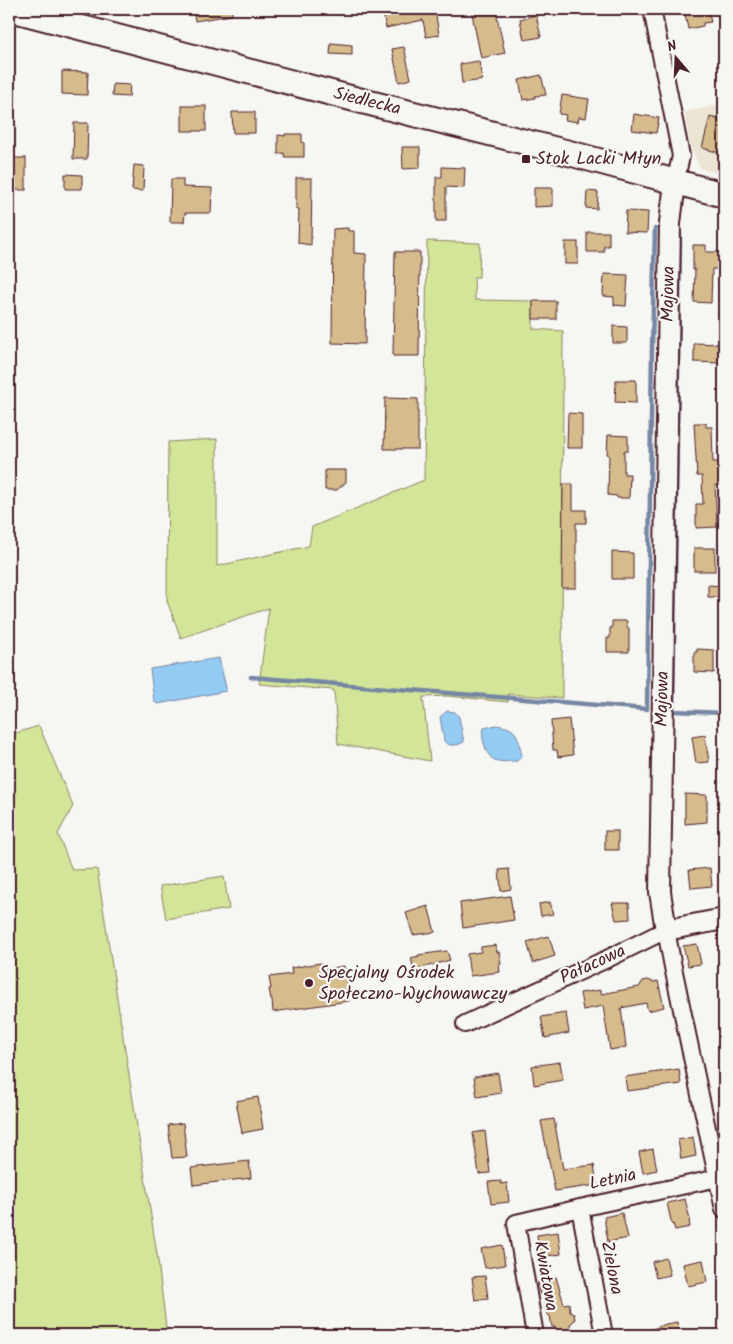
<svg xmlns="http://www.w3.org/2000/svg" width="733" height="1344" font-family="Kalam,sans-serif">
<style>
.built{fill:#ece5d3}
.green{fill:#d2e599;stroke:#8e8262}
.water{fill:#94cbf3;stroke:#7686a3}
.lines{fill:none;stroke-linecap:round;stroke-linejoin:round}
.stream{stroke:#7686a3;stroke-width:4.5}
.building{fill:#d6bc8c;stroke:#4a1f2b}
.minor-casing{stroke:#4a1f2b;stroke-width:20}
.tertiary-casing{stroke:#4a1f2b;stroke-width:24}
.secondary-casing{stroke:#4a1f2b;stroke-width:28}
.minor{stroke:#f6f6f2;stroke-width:16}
.tertiary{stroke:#f6f6f2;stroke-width:20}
.secondary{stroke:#f6f6f2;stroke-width:24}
.poi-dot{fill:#4a1f2b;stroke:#f6f6f2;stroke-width:2}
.labels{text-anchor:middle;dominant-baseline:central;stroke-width:4.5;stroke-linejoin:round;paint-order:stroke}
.street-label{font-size:18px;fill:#4a1f2b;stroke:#f6f6f2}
.poi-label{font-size:18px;fill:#4a1f2b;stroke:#f6f6f2;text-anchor:start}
</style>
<rect width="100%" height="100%" fill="#f6f6f2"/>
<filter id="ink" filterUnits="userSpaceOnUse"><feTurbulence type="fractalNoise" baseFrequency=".02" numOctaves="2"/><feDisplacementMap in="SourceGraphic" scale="10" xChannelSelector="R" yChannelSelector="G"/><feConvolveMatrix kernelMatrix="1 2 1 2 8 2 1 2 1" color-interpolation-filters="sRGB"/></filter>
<g filter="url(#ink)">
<polygon class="built" points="724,104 724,175 701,169 690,147 685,112"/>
<g class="green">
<polygon points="427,241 480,243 479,277 474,277 475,300 533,301 533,329 563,331 562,698 508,694 508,702 448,696 423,697 430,761 338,744 334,690 259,684 269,608 181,638 167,601 168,442 217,439 217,566 309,546 312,527 424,480"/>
<polygon points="39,726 73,806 58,834 72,870 97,869 158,1261 167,1335 9,1335 9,735"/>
<polygon points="224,876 229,909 166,919 160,886"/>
</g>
<g class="water">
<polygon points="219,658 226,688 226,691 158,704 154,701 150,669"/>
<path d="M 447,711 L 455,712 L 459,717 L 464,742 C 456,746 450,747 444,741 L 440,717 Z"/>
<path d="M 496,725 C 519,728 517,735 522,756 L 517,761 C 497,762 490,764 484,743 C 482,736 482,734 484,728 Z"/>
</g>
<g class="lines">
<g class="stream">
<polyline points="680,233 673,711 724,713"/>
<polyline points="251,677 647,709 652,348 655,229"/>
</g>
</g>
<g class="building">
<polygon points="193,9 232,9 232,15 195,21"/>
<polygon points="382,9 435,9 439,35 426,37 423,20 386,28"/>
<polygon points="471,9 486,9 487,14 496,12 505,53 481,58"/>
<polygon points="684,9 708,9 711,22 703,23 703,26 688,29"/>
<polygon points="536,15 541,37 524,40 520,19"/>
<polygon points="331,43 352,45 352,55 330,54"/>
<polygon points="404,47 411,79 399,82 392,49"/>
<polygon points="479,61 482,80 462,83 460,64"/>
<polygon points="62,71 88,72 87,95 62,94"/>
<polygon points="541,75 546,95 535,96 535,98 523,100 519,80"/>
<polygon points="113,84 130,85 129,97 112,96"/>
<polygon points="562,95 589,99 586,118 579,117 578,122 565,120 566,115 559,114"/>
<rect x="182" y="106" width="24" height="25"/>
<polygon points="232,112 255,112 255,133 233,133"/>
<polygon points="634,114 659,118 656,133 632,130"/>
<polygon points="710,117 724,121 724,154 702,148"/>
<polygon points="74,123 88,123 87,159 73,159"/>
<polygon points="285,134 302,134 302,142 304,143 304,157 285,157 284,153 278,154 278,135 285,136"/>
<polygon points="402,147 420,147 420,168 403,169"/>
<rect x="9" y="158" width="17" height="32"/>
<polygon points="134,165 144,166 143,191 132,190"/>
<polygon points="442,167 465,168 464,188 446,187 446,221 436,221 436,177 442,177"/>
<polygon points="65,174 82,175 82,189 65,189"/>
<polygon points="296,178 312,178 311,245 298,243 299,209 296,209"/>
<polygon points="171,179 183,179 183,187 212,188 211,213 185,213 184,222 170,222"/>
<polygon points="534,188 553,188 553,206 534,207"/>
<polygon points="587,191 598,192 597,209 586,208"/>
<polygon points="626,211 648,212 647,233 625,232"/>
<polygon points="348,228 348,231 354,231 354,253 366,254 365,344 332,343 333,229"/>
<polygon points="587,232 609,232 609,246 604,246 604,252 587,252"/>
<rect x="565" y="242" width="13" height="22"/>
<polygon points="693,245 706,245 706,252 724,252 724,269 712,269 711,303 694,302 695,270 693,270"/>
<polygon points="395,252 420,252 419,356 393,356"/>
<polygon points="604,274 628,275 626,306 614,305 614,297 603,296"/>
<rect x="533" y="301" width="23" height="18"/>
<polygon points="613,326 627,327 627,343 613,343"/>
<polygon points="694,343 720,344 719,363 694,362"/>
<polygon points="616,380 636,380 636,403 615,402"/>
<polygon points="385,398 418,399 418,449 384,449"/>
<polygon points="568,413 582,414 582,448 567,448"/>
<polygon points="694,423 706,423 706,427 712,427 713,462 724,462 724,485 715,485 717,527 696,528 696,504 703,504 702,476 697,476"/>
<polygon points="608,435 628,436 628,451 624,451 624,474 630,474 629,498 617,498 617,496 608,495 609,455 607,455"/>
<polygon points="325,470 346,470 346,482 337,490 325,490"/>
<polygon points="563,484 573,484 573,510 586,510 586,523 576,523 576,588 562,588"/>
<rect x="694" y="548" width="21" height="23"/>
<polygon points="612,552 633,553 633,579 612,579"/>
<polygon points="708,585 724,586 724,597 708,597"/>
<polygon points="612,621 627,621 627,628 629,628 629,652 607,652 607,638 610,638 610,628 612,628"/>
<polygon points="697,649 714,650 714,673 694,672 694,652 697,652"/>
<polygon points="569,719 573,755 558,757 557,750 553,750 551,721"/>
<polygon points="705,735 709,762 696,763 692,737"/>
<polygon points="685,794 707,795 707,822 685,824"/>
<rect x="605" y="831" width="13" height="19"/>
<polygon points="710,868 712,886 691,888 689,870"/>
<polygon points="509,869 511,889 501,891 499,870"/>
<polygon points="510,896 514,920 463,928 460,903"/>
<polygon points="550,902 553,914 541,916 539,904"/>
<polygon points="612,903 629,903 630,919 616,920"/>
<polygon points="428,906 435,932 413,935 406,913"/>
<polygon points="549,936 555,956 533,963 527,942"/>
<polygon points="697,944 701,964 688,966 683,946"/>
<polygon points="496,945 497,952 499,952 501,964 499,964 500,972 470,976 467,954 481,952 481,947"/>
<polygon points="447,951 450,960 414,970 411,958 419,956 418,955"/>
<polygon points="320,963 321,970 344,966 346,978 347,978 349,1001 273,1012 272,999 271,999 269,989 271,989 269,977 292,974 291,968"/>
<polygon points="648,980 653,982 658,981 664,1007 648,1011 646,1003 621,1008 626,1047 610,1050 603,1006 583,1010 580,993 601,990 601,994 639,987 643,981"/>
<polygon points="566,1013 569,1033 545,1038 541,1017"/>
<polygon points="560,1062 563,1080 534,1085 532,1066"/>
<polygon points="679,1069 681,1084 627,1091 625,1077"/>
<polygon points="498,1073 501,1093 477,1097 474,1077"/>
<polygon points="258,1097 263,1129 242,1133 236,1101"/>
<polygon points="554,1119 563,1169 594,1165 597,1185 555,1191 541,1121"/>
<polygon points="183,1123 187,1157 172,1158 168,1125"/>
<polygon points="485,1131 490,1173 479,1174 473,1133"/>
<polygon points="693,1137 696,1156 681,1159 678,1140"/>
<polygon points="653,1149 657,1170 643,1173 639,1152"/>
<polygon points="249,1161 251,1178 193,1185 191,1168"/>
<polygon points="501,1181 501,1184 507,1183 509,1202 491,1204 488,1182"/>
<polygon points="685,1199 690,1220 689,1221 690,1227 675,1230 673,1224 672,1225 667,1203"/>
<polygon points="622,1213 628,1238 608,1242 604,1217"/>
<polygon points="558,1232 561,1254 540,1257 537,1235"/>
<polygon points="502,1245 505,1265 485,1268 481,1249"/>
<polygon points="666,1258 670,1275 656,1278 652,1262"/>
<polygon points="703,1260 707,1282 688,1286 683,1264"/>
<polygon points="485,1276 488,1298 475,1300 472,1277"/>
<polygon points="556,1277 564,1304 569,1303 570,1312 574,1314 575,1320 570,1324 571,1331 556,1333 555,1327 552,1327 550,1316 547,1314 544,1294 540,1295 537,1283"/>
<polygon points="677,1322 679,1335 640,1335 639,1334 666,1324"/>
</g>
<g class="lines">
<g class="minor-casing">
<g id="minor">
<polyline points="652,9 681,156 675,183"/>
<polyline points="465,1024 607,959 666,930 673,967 724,1209"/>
<polyline points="580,1208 604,1335"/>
<polyline points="535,1335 516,1223 580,1208 718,1178"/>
</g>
</g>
<g class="tertiary-casing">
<polyline id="tertiary" points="675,183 670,223 660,892 666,930 724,919"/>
</g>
<g class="secondary-casing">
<polyline id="secondary" points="10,9 362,101 569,153 724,195"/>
</g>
<use href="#minor" class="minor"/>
<use href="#tertiary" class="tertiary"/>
<use href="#secondary" class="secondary"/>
</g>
</g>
<g class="poi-dot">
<rect x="521" y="154" width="10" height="10" rx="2.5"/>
<circle cx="309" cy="983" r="5"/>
</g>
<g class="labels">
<g class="street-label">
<text transform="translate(367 102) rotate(14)">Siedlecka</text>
<text transform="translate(669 294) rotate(-89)">Majowa</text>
<text transform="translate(663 699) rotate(-89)">Majowa</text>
<text transform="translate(593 965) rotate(-25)">Pałacowa</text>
<text transform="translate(613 1180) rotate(-12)">Letnia</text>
<text transform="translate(611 1268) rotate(79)">Zielona</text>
<text transform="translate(545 1276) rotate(80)">Kwiatowa</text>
</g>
<g class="poi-label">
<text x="536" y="159">Stok Lacki Młyn</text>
<text x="319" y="973">Specjalny Ośrodek<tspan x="319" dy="21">Społeczno-Wychowawczy</tspan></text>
</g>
</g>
<rect width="733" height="1344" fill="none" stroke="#f6f6f2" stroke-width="30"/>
<rect x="15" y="15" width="703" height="1314" fill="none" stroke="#4a1f2b" stroke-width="2" filter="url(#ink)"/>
<g transform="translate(676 58) rotate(341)" stroke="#f6f6f2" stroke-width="4" paint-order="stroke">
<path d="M0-4L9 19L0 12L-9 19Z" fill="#4a1f2b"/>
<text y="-8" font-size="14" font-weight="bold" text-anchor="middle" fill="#4a1f2b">N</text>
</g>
</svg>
